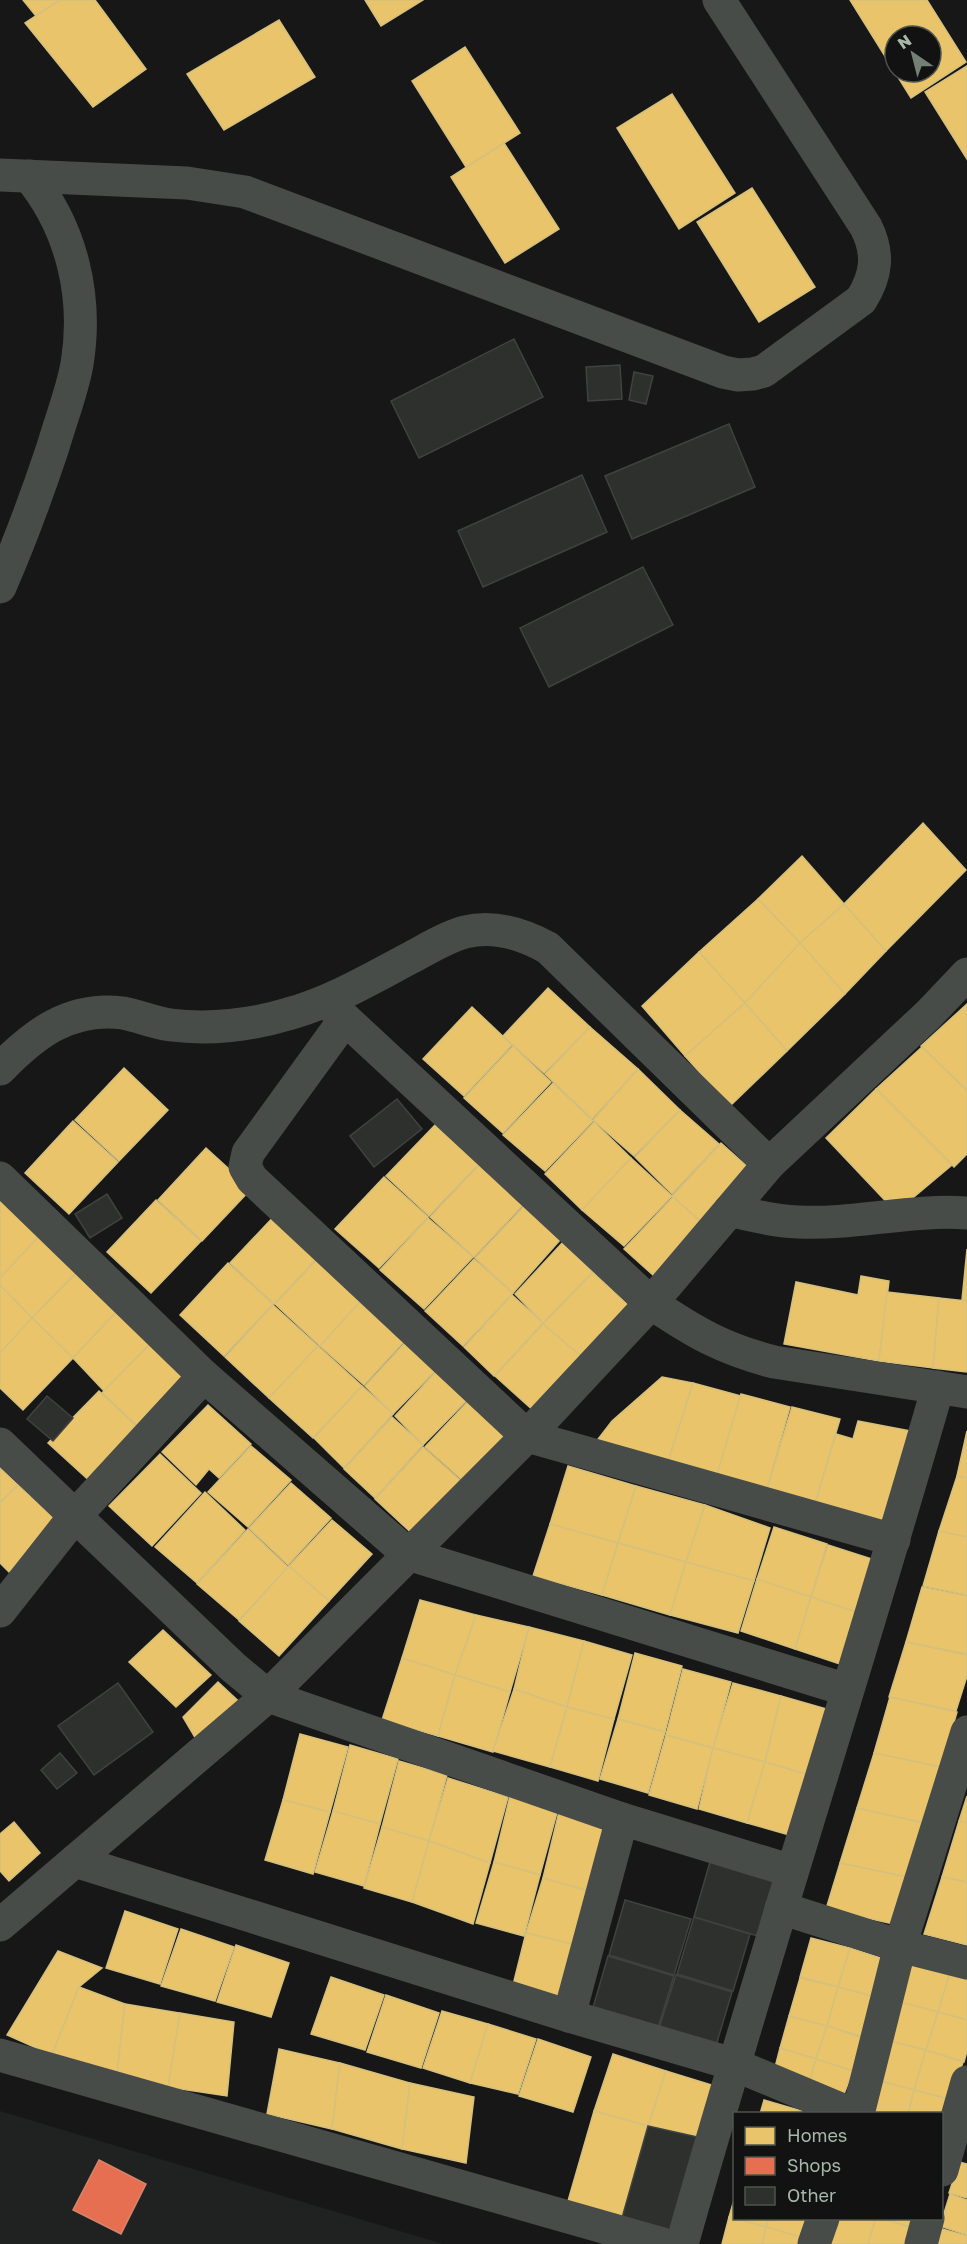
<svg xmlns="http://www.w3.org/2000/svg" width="967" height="2244" font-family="'Golos Text',sans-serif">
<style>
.built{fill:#202221}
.homes{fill:#e9c46a;stroke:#d5c07d;stroke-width:1.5;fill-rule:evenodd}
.shops{fill:#e76f51;stroke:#d4856c;stroke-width:1.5}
.building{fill:#2e302e;stroke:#3f4340;stroke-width:1.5}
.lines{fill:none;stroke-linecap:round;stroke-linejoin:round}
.minor{stroke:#484c49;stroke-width:33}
</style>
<rect width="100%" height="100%" fill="#161716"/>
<polygon class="built" points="0,2111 443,2244 0,2244"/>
<g class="homes">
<polygon points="23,0 60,0 36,16"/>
<polygon points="60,0 95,0 146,69 93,107 25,23"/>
<polygon points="365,0 423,0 381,26"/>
<path d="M 850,0 L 927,0 L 966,62 L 911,98 ZM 895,36 L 931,36 L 931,72 L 895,72 Z"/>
<polygon points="279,20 315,77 224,130 187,74"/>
<polygon points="465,47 520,133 466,167 412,81"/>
<polygon points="967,66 967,159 925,92"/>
<polygon points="672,94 735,193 679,229 617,128"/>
<polygon points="504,143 559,229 505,263 451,177"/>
<polygon points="752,188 815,287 759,322 697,222"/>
<polygon points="923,823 966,870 886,951 844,904"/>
<polygon points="802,856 844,904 800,943 758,899"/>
<polygon points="758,899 800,943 745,1003 699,952"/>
<polygon points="844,904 886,951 845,994 800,943"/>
<polygon points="800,943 845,994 787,1051 745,1003"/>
<polygon points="699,952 745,1003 685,1056 642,1006"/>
<polygon points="548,988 590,1027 544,1073 503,1036"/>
<polygon points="745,1003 787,1051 730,1106 685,1056"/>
<polygon points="967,1004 967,1090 921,1046"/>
<polygon points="472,1007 512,1045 464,1096 423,1059"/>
<polygon points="590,1027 638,1069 592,1119 545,1074"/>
<polygon points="513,1046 551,1082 503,1133 464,1098"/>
<polygon points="922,1047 967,1091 967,1154 954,1167 876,1089"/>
<polygon points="124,1068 168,1110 119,1161 75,1120"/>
<polygon points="638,1069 680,1110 634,1156 593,1120"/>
<polygon points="553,1083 593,1121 545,1171 503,1135"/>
<polygon points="876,1089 952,1165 896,1212 826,1138"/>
<polygon points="680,1110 719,1144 672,1194 635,1157"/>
<polygon points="73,1121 118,1162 69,1214 25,1173"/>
<polygon points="594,1122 631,1158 582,1210 545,1174"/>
<polygon points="435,1125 479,1164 429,1216 386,1176"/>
<polygon points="721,1143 750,1169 701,1222 672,1196"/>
<polygon points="206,1148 251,1189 202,1241 158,1200"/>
<polygon points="631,1158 672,1196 624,1246 582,1210"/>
<polygon points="479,1165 523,1205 474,1257 430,1217"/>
<polygon points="384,1177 428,1217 379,1268 335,1229"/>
<polygon points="0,1189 45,1230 0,1278"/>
<polygon points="673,1197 702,1223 653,1275 624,1249"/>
<polygon points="156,1200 201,1241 151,1293 107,1252"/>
<polygon points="524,1206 560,1240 513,1293 475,1258"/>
<polygon points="279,1211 323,1252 274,1304 230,1263"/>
<polygon points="428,1218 473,1257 424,1309 380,1270"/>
<polygon points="44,1231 82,1267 32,1318 0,1285 0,1278"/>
<polygon points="563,1242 593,1272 543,1323 515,1294"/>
<polygon points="967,1249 967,1301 962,1300"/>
<polygon points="324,1252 368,1293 320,1346 275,1304"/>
<polygon points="474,1259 513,1293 463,1346 425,1311"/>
<polygon points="228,1263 273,1304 224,1356 180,1315"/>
<polygon points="82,1267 120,1308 73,1358 32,1318"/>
<polygon points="593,1272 628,1305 583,1358 543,1324"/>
<polygon points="861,1276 889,1281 879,1361 784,1344 796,1282 858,1295"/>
<polygon points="0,1285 32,1318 0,1353"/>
<polygon points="887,1292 939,1298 933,1368 879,1361"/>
<polygon points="368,1293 412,1333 364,1385 320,1346"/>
<polygon points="512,1295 543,1323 494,1376 464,1347"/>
<polygon points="939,1298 967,1301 967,1372 933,1368"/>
<polygon points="273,1305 318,1346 269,1398 225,1357"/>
<polygon points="120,1308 153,1341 104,1391 73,1358"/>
<polygon points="32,1318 73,1358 23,1410 0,1388 0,1353"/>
<polygon points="543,1324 583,1358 535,1412 495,1376"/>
<polygon points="413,1334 443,1363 393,1414 365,1386"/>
<polygon points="153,1341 193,1379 145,1433 102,1393"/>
<polygon points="318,1346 362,1386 313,1438 269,1398"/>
<polygon points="443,1364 473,1394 423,1445 395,1416"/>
<polygon points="662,1377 693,1383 667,1465 595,1443 612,1421"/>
<polygon points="693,1383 741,1396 715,1481 667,1465"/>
<polygon points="362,1386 393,1414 344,1468 314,1438"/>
<polygon points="99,1391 144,1433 93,1484 48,1443"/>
<polygon points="741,1394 790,1407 765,1495 715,1481"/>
<polygon points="474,1395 518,1434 469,1486 425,1447"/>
<polygon points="208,1405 251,1444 219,1478 209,1469 196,1485 162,1452"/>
<polygon points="792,1407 840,1419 815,1504 765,1495"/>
<polygon points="392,1417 423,1445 375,1498 344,1469"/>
<polygon points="858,1421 911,1431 886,1523 815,1504 836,1434 853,1439"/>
<polygon points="967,1431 967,1478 957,1476"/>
<polygon points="251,1446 291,1480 248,1527 208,1492"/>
<polygon points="423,1447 468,1487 418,1539 375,1499"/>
<polygon points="160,1454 201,1493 152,1546 109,1506"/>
<polygon points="568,1466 636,1486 618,1543 550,1524"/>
<polygon points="0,1468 18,1485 0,1502"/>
<polygon points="957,1476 967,1478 967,1537 939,1531"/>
<polygon points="291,1483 331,1518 288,1565 249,1528"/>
<polygon points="18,1485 59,1522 9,1572 0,1563 0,1503"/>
<polygon points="636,1486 705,1505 686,1562 618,1543"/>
<polygon points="205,1492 245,1530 197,1583 155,1547"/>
<polygon points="705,1505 770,1528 754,1581 686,1562"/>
<polygon points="332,1520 372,1554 329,1601 289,1566"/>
<polygon points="550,1524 618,1543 602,1595 533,1576"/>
<polygon points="774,1527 827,1544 811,1597 757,1579"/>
<polygon points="248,1529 288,1567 239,1620 197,1584"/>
<polygon points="939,1531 967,1537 967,1595 923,1586"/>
<polygon points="618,1543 686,1562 670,1615 602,1595"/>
<polygon points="828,1545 881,1562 865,1615 811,1597"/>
<polygon points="686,1562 754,1581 738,1633 670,1615"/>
<polygon points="289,1566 329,1601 279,1656 239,1621"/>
<polygon points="757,1579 811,1597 795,1649 741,1631"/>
<polygon points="922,1587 967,1596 967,1654 906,1642"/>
<polygon points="811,1597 865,1615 849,1667 795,1649"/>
<polygon points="420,1600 476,1615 455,1675 402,1658"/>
<polygon points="476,1615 529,1627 510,1692 455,1675"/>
<polygon points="529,1627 584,1641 567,1707 514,1689"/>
<polygon points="163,1630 211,1675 176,1707 129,1662"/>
<polygon points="584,1641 632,1655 614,1719 567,1707"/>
<polygon points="906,1642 967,1655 967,1676 956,1711 889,1697"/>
<polygon points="635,1653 682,1666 665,1732 618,1719"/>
<polygon points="402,1658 455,1675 438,1736 382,1720"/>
<polygon points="683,1669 731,1682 713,1748 666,1735"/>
<polygon points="455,1675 510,1692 493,1752 438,1736"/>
<polygon points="218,1682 249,1711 200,1746 183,1717"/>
<polygon points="733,1683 781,1696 765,1762 713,1748"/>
<polygon points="514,1689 567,1707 550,1767 493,1751"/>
<polygon points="781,1696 830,1710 812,1776 765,1762"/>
<polygon points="890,1697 957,1712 941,1767 874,1753"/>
<polygon points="567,1707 614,1719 598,1781 550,1767"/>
<polygon points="618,1719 665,1732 648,1793 600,1779"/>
<polygon points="300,1734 348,1747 330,1812 283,1800"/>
<polygon points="666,1735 713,1748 697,1809 649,1795"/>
<polygon points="350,1745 398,1759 380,1824 333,1811"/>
<polygon points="713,1748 765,1762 747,1823 699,1809"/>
<polygon points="874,1753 941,1767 924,1823 857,1808"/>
<polygon points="399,1761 447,1775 429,1841 382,1827"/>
<polygon points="765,1762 812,1776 793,1836 747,1823"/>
<polygon points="448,1778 508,1797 490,1863 429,1841"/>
<polygon points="510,1796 558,1809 540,1875 494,1862"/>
<polygon points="967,1796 967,1823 959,1821"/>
<polygon points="283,1800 330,1812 313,1874 265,1860"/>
<polygon points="857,1808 924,1823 907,1877 840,1863"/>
<polygon points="333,1811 380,1824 364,1886 315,1872"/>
<polygon points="559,1812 607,1825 589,1891 543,1878"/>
<polygon points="959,1821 967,1823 967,1882 942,1877"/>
<polygon points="14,1822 40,1853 9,1881 0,1871 0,1834"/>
<polygon points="382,1827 429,1841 412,1902 364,1888"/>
<polygon points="429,1841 490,1863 473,1924 412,1902"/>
<polygon points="494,1862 540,1875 524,1936 476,1923"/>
<polygon points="840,1863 907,1877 894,1924 826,1909"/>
<polygon points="942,1877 967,1882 967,1945 924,1934"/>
<polygon points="543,1878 589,1891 576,1945 526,1933"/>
<polygon points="125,1911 178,1929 160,1984 106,1968"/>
<polygon points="181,1929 234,1947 215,2001 161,1986"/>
<polygon points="526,1933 576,1945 561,2001 512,1989"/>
<polygon points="811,1938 850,1948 838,1987 800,1977"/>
<polygon points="236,1945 289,1963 271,2017 217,2002"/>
<polygon points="850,1948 887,1960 875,1997 838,1987"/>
<polygon points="58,1951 102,1968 79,1987 52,2055 7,2035"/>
<polygon points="911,1963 950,1973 938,2012 900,2002"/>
<polygon points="950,1973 967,1979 967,2020 938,2012"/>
<polygon points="331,1977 384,1995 365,2050 311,2034"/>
<polygon points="800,1978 838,1987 827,2026 789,2016"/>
<polygon points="79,1987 125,2004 116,2082 52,2055"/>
<polygon points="838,1987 875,1997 864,2037 827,2026"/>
<polygon points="386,1995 439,2013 421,2068 367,2052"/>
<polygon points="900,2002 938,2012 926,2050 889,2041"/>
<polygon points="125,2004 180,2013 168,2087 116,2082"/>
<polygon points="442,2011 488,2024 470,2083 423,2068"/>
<polygon points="938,2012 967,2020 967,2051 964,2062 926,2050"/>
<polygon points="180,2013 234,2022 227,2096 168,2087"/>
<polygon points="789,2016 827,2026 816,2059 780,2048"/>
<polygon points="488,2024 536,2039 518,2094 470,2083"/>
<polygon points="827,2026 863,2038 853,2071 816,2059"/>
<polygon points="538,2039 591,2057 573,2112 519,2096"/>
<polygon points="889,2041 926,2050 914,2090 876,2080"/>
<polygon points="780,2048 816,2059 808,2087 773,2075"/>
<polygon points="279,2049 340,2063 332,2129 267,2114"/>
<polygon points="926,2050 963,2062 952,2100 914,2090"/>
<polygon points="613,2054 666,2071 648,2126 594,2111"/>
<polygon points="816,2059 853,2071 842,2099 808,2087"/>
<polygon points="340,2063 410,2083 402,2149 332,2129"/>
<polygon points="666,2071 718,2087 702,2138 648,2126"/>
<polygon points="876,2080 914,2090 908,2114 879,2114 869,2111"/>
<polygon points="410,2083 474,2097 466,2163 402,2149"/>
<polygon points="914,2090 952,2100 942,2114 908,2114"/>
<polygon points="764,2100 802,2111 801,2114 760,2114"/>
<polygon points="594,2111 648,2126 622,2218 568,2201"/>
<polygon points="959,2162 967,2164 967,2198 949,2193"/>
<polygon points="950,2194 967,2200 967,2235 940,2226"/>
<polygon points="734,2200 734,2218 769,2218 766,2227 729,2217"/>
<polygon points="729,2217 766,2227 762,2244 722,2244"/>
<polygon points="769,2218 810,2218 804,2238 766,2227"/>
<polygon points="835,2218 876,2218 868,2244 827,2244"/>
<polygon points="876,2218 882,2218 914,2229 909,2244 868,2244"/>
<polygon points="882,2218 917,2218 914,2228"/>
<polygon points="766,2227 804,2238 802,2244 762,2244"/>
<polygon points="939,2228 967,2236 967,2244 933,2244"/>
</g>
<polygon class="shops" points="99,2160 146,2184 121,2234 73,2210"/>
<g class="building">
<polygon points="514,339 543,397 419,458 391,401"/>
<polygon points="620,365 622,399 588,401 586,367"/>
<polygon points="634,372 653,376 646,404 629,400"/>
<polygon points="729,424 755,487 632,539 605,476"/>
<polygon points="582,475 607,532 483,587 458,531"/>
<polygon points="643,567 673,625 549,687 520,628"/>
<polygon points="397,1099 422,1129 374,1167 350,1136"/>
<polygon points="107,1194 122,1218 90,1238 75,1214"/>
<polygon points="47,1396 73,1418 53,1441 27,1419"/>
<polygon points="118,1683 153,1732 94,1775 58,1726"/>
<polygon points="60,1753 77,1773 57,1789 41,1770"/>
<polygon points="710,1862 776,1882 758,1936 694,1917"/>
<polygon points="625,1900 691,1919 674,1975 609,1955"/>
<polygon points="694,1917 750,1934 733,1991 677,1974"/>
<polygon points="608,1956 674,1976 657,2031 592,2011"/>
<polygon points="676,1975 732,1992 715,2049 658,2031"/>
<polygon points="648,2126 702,2138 675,2233 622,2218"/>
</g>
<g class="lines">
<g class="minor">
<path d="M 0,175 L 187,183 L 245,192 L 723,372 L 738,375 L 753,374 L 764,371 L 861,300 C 877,275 879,253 866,227 L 719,0"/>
<path d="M 0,587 C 20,541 37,495 53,447 C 61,419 72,392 77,364 C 88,297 72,228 29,176"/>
<path d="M 329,1004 L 651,1303 C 694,1332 723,1349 774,1362 L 967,1392"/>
<polyline points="345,1019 248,1153 245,1167 252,1179 527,1436 894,1540"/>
<path d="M 0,1069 C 34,1034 70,1006 123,1013 C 139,1016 155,1023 171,1025 C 209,1030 252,1025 288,1014 C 332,1002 372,978 412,957 C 429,948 446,937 465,932 C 494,925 523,934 548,948 L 769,1164"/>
<polyline points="0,1178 204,1376 408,1554 847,1690"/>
<path d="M 730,1210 C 753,1216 775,1221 798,1222 C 854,1225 910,1209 967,1213"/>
<polyline points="0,1444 233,1667 268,1696 622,1819 792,1871"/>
<polyline points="0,1611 74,1517 204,1376"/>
<polyline points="75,1861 569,2016 733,2064 852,2114"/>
<polyline points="781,1908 900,1946 967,1963"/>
<polyline points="0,1925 268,1696 527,1436 651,1303 769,1164 929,1014 967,974"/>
<polyline points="569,2016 622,1819"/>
<polyline points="0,2055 663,2244"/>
<polyline points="858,2114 900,1946 967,1732"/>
<polyline points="942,2170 967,2082"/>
<path d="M 682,2244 C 763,1957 856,1674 938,1387"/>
<polyline points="814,2244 823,2218"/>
<polyline points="921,2244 928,2218"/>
</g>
</g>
<rect x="733" y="2112" width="210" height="108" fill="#111211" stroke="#4d544e" stroke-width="1.5"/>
<rect x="745" y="2127" width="30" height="18" fill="#e9c46a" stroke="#4d544e" stroke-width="1.5"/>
<text x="787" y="2142" font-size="18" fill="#a7b7aa">Homes</text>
<rect x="745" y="2157" width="30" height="18" fill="#e76f51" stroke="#4d544e" stroke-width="1.5"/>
<text x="787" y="2172" font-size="18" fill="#a7b7aa">Shops</text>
<rect x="745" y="2187" width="30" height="18" fill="#2e302e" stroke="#4d544e" stroke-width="1.5"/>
<text x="787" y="2202" font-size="18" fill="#a7b7aa">Other</text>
<g transform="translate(913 54) rotate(325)"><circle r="28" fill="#111211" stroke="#4d544e" stroke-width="1.5"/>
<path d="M0-4.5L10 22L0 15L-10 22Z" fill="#747f76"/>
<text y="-9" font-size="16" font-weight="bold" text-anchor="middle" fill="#a7b7aa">N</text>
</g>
</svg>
